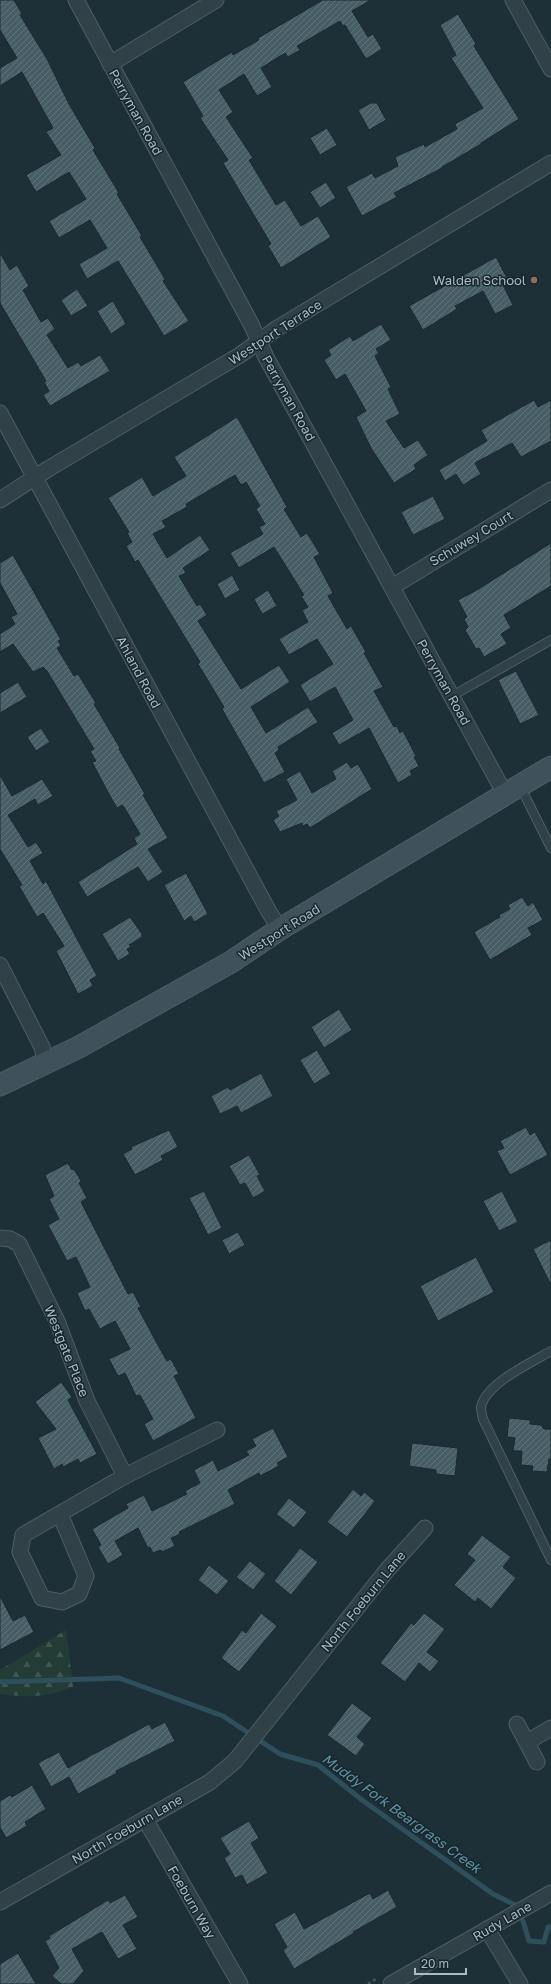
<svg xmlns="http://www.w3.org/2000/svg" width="551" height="1984" font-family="'Golos Text',sans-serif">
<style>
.forest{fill:url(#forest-firs)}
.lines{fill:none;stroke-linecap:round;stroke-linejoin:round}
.stream{stroke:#2e505d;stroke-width:5}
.building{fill:url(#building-hatch);stroke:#19282e}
.service-casing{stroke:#4f5f66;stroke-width:10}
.minor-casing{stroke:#4f5f66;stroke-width:17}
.secondary-casing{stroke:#4f5f66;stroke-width:23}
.path{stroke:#415a56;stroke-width:2.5;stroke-dasharray:3 3;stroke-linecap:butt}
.service{stroke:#314148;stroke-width:8}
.minor{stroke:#314148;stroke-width:15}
.secondary{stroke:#3f525b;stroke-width:21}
.education-dot{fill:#8d6e63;stroke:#17262c;stroke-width:1.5}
.labels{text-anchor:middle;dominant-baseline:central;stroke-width:3;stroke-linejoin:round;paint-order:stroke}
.street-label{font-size:13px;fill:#abbcc5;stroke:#17262c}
.poi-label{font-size:13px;fill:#abbcc5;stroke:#17262c;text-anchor:end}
.water-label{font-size:14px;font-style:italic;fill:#6193a7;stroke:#17262c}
</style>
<defs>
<pattern id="forest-firs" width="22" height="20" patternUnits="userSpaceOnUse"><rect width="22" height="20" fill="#233c36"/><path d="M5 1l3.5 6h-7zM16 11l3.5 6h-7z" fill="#405652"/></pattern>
<pattern id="building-hatch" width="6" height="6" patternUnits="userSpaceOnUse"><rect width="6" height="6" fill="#485e67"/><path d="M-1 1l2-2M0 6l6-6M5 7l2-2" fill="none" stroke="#60737b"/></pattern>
</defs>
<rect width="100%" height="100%" fill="#1e3037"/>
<path class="forest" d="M 66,1630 L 73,1687 C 47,1697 28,1698 0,1694 L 0,1670 Z"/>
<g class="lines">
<g class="stream">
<polyline points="0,1682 119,1678 223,1716 280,1754 318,1765 362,1800 493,1894 515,1905"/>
<polyline points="523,1921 529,1941 544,1942 548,1927 551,1927"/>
</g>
</g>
<g class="building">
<polygon points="0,0 14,0 22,14 20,15 47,59 69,104 95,148 93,150 119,193 117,194 142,236 140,237 165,279 163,281 189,321 164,336 118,261 87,279 79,264 107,248 90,220 59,238 49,221 86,199 69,172 36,192 26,175 61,155 46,132 53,128 22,72 0,86 0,68 17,58 0,30"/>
<polygon points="323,0 371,0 352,11 368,37 373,34 382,49 366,59 345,25 343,26 340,21 297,46 300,50 288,57 285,53 261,68 272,87 257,96 244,74 219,90 233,112 226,117 253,158 249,160 276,205 285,200 301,226 318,216 331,237 281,268 268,246 271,244 223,163 228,160 200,118 203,116 183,82 232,52 233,55 259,40 258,38"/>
<polygon points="458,14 476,44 474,46 519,119 481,143 481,144 442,167 442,168 394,193 397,197 362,216 346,187 372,173 375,178 398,166 395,157 424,144 425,147 457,129 455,124 483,108 451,58 456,55 440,25"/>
<polygon points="371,103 377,103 386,120 369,130 358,110"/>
<polygon points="327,128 337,145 320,155 310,138"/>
<polygon points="326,182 336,198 320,208 310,192"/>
<polygon points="0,253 10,270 17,265 29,286 23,290 41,322 48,318 55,329 47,335 68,368 78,362 81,366 100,355 110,371 50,406 43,395 49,391 44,382 46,381 0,303"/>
<polygon points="496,257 507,278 501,281 513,305 495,314 483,291 455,306 457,309 423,330 409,306"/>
<polygon points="77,289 88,306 71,316 61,300"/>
<polygon points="113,301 126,324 111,334 97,311"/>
<polygon points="381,324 391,340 376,349 379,353 375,356 391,387 388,389 400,414 386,421 404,448 418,440 428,455 414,465 416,469 394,483 371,448 356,417 366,411 345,374 336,380 324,360 331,355 328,350 350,336 353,341"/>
<polygon points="534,400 538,407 551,400 551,441 521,457 512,443 475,463 481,474 463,485 456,474 445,481 439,470 487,441 481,430"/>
<polygon points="237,417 287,507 284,509 301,537 307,533 320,554 314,557 333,593 328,596 347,629 351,626 366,652 364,653 383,687 374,691 394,727 397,726 400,733 403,731 416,756 414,757 419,766 410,771 412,775 398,783 369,728 339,745 332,733 353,720 335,687 310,702 300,685 333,664 317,639 289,655 279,639 308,622 302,610 308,607 301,596 304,595 274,547 239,568 230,553 263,534 259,527 265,524 256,509 260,506 246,482 241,485 235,475 186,504 187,507 162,521 166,527 153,534 167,558 200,535 210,550 183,568 186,573 179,576 197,606 200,604 207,615 198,621 241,689 279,665 290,682 251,707 266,733 308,707 318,722 278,747 279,750 275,753 285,772 264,783 222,709 224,707 198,664 200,662 138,560 135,562 126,546 132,542 127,533 129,532 108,498 142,477 153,496 186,476 174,457"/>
<polygon points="433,496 445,519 413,535 401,512"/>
<polygon points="551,543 551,586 504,615 511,628 501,634 507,644 484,657 479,648 476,649 465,630 468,627 464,619 467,617 458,600 477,590"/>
<polygon points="13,555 61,640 58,641 61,646 57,648 74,676 78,674 96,703 94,704 120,748 119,749 145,794 143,795 168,838 148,849 163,872 148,882 138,867 87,897 78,882 137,844 134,838 140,834 124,807 122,805 117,808 110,796 92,762 96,761 90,751 94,749 47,671 43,667 33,672 13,644 0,652 0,634 15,624 11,617 17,614 0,583 0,563"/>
<polygon points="232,575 240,590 225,599 217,584"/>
<polygon points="268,590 277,606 262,614 254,599"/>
<polygon points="516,671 539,715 520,724 498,680"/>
<polygon points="18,682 27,697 0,713 0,693"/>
<polygon points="41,728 50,742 36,751 27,737"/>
<polygon points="347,762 351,768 358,764 372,789 310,828 307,824 303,826 302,823 280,832 273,820 279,816 276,811 297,800 286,779 300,771 312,793 336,779 332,771"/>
<polygon points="0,775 12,796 42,779 53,796 38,805 35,799 8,815 28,847 36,842 43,853 30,861 43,884 46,881 97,976 90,980 93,986 78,994 56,951 64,946 43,913 37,917 19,886 22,885 0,849"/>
<polygon points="186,873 208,914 194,922 191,916 184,921 164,885"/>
<polygon points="522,897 528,906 533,902 543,920 528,928 532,935 490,960 474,932 500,917 499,915 510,909 508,905"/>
<polygon points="130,917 142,934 142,937 129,945 131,947 127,949 130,954 118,961 102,934"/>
<polygon points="339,1009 352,1030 324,1048 311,1027"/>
<polygon points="317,1050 331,1074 314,1084 300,1060"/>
<polygon points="261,1073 273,1096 241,1113 237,1106 220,1114 211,1096 228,1087 230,1090"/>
<polygon points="526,1127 530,1135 535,1132 548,1155 510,1175 497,1151 504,1148 500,1141"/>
<polygon points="169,1130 178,1147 161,1156 163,1160 135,1175 123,1154 132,1149 131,1147"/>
<polygon points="249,1155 260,1175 257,1176 265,1191 253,1198 245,1183 240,1185 229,1166"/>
<polygon points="68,1163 72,1170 74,1169 81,1181 79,1183 87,1198 81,1202 128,1294 133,1292 141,1307 138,1308 160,1349 167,1361 171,1359 179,1374 174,1376 196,1418 153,1441 144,1424 153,1419 140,1395 136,1396 125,1373 118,1376 109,1359 130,1349 115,1321 100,1329 89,1309 85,1311 77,1293 90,1287 76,1257 67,1261 48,1225 59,1219 49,1199 54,1196 45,1175"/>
<polygon points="204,1191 222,1228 208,1235 189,1198"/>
<polygon points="502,1191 518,1222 499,1231 483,1201"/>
<polygon points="238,1232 245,1245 229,1254 222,1240"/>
<polygon points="551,1240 551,1285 533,1249"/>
<polygon points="476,1257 494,1292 438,1321 420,1286"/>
<polygon points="61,1382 72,1397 68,1400 97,1454 80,1463 78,1459 63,1467 62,1464 54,1469 38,1438 56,1429 35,1402"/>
<polygon points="509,1418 530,1420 530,1424 541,1425 544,1429 551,1429 551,1459 549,1459 547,1472 532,1471 533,1466 521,1465 522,1451 513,1451 515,1438 507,1437"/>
<polygon points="273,1428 288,1457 277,1463 279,1466 260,1476 259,1473 228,1490 235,1504 179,1532 180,1534 171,1538 175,1546 162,1552 161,1550 153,1553 150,1547 148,1548 138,1528 115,1541 123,1555 108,1564 98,1547 101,1545 92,1529 128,1508 126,1504 144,1495 152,1511 187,1494 185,1491 200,1483 194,1470 213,1460 218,1471 249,1455 246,1451 256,1446 252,1439"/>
<polygon points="412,1443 458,1448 455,1476 436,1474 436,1470 409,1466"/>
<polygon points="353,1489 361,1496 364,1492 375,1501 347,1537 327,1522"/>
<polygon points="289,1498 307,1512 294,1528 276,1514"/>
<polygon points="482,1535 511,1557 503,1567 516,1578 491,1609 478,1598 475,1602 454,1585 475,1560 467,1554"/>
<polygon points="300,1548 318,1562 291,1595 274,1581"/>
<polygon points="250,1561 266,1574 253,1590 236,1577"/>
<polygon points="209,1565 229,1581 217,1595 198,1580"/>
<polygon points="0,1596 13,1621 25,1615 34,1632 0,1650"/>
<polygon points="261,1613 277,1626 239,1672 221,1658 242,1630 246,1633"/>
<polygon points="424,1613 445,1629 427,1652 439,1661 430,1672 419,1663 405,1682 380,1663 411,1623 414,1625"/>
<polygon points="352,1703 372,1718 357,1737 365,1744 356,1756 327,1735"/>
<polygon points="165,1722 175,1741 116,1771 117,1773 78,1794 69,1777 51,1787 38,1763 59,1752 68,1768 149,1724 152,1729"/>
<polygon points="32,1785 46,1809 25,1822 27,1826 6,1838 0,1827 0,1801 10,1795 12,1797"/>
<polygon points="249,1821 259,1838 251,1843 268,1873 247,1885 242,1875 235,1878 224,1858 230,1854 220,1838"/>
<polygon points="388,1890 397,1907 353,1932 354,1933 294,1969 283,1950 287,1947 274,1924 295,1912 304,1929 370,1893 373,1899"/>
<polygon points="125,1895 138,1917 123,1925 137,1949 118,1959 102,1932 72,1949 84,1971 73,1984 61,1984 52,1976 59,1968 45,1941 50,1938 49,1936 108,1900 110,1903"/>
<polygon points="18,1953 36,1984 0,1984 0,1964"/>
</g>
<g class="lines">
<g class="service-casing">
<g id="service">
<polyline points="452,696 551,640"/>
<polyline points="520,786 551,848"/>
<path d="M 551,1351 C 531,1363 486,1383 481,1407 C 481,1411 482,1415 483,1419 L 551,1560"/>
</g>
</g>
<g class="minor-casing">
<g id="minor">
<polyline points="76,0 251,324 266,357 505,794"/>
<polyline points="513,0 551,69"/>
<polyline points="110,64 216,0"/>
<polyline points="0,413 269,912 280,929"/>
<polyline points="0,500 48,469 240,355 276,329 551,163"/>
<polyline points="392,587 551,490"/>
<polyline points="0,965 42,1047 46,1064"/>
<polyline points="0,1238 10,1239 19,1244 57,1321 87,1401 125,1476"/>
<polyline points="60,1514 86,1576 79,1594 62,1602 42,1598 20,1552 23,1535 125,1476 217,1430"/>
<polyline points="517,1724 537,1762"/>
<polyline points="527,1742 551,1728"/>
<polyline points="145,1819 240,1984"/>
<polyline points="0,1902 210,1782 235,1761 387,1570 425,1528"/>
<polyline points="487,1929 520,1984"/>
<polyline points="391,1984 551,1893"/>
</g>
</g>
<g class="secondary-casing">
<polyline id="secondary" points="0,1085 79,1047 231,962 280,929 551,767"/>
</g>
<polyline class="path" points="368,1984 376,1979"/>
<use href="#service" class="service"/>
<use href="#minor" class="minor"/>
<use href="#secondary" class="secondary"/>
</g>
<circle class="education-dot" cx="534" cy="280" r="4"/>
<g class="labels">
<g class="street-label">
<text transform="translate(136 112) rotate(61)">Perryman Road</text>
<text transform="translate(275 332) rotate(-33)">Westport Terrace</text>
<text transform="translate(289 398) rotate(61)">Perryman Road</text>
<text transform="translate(471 538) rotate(-31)">Schuwey Court</text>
<text transform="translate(139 672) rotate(62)">Ahland Road</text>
<text transform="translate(444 682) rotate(61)">Perryman Road</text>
<text transform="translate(279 932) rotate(-32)">Westport Road</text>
<text transform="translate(67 1351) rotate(68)">Westgate Place</text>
<text transform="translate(363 1601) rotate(-51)">North Foeburn Lane</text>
<text transform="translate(127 1829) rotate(-30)">North Foeburn Lane</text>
<text transform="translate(192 1902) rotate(60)">Foeburn Way</text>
<text transform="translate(502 1921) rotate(-30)">Rudy Lane</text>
</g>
<g class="poi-label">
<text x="526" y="280">Walden School</text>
</g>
<g class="water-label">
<text transform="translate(402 1813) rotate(36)">Muddy Fork Beargrass Creek</text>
</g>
</g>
<path d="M415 1968v6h51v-6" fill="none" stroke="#abbcc5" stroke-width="2"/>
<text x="421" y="1968" font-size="12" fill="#abbcc5" stroke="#17262c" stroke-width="3" paint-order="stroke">20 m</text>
</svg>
